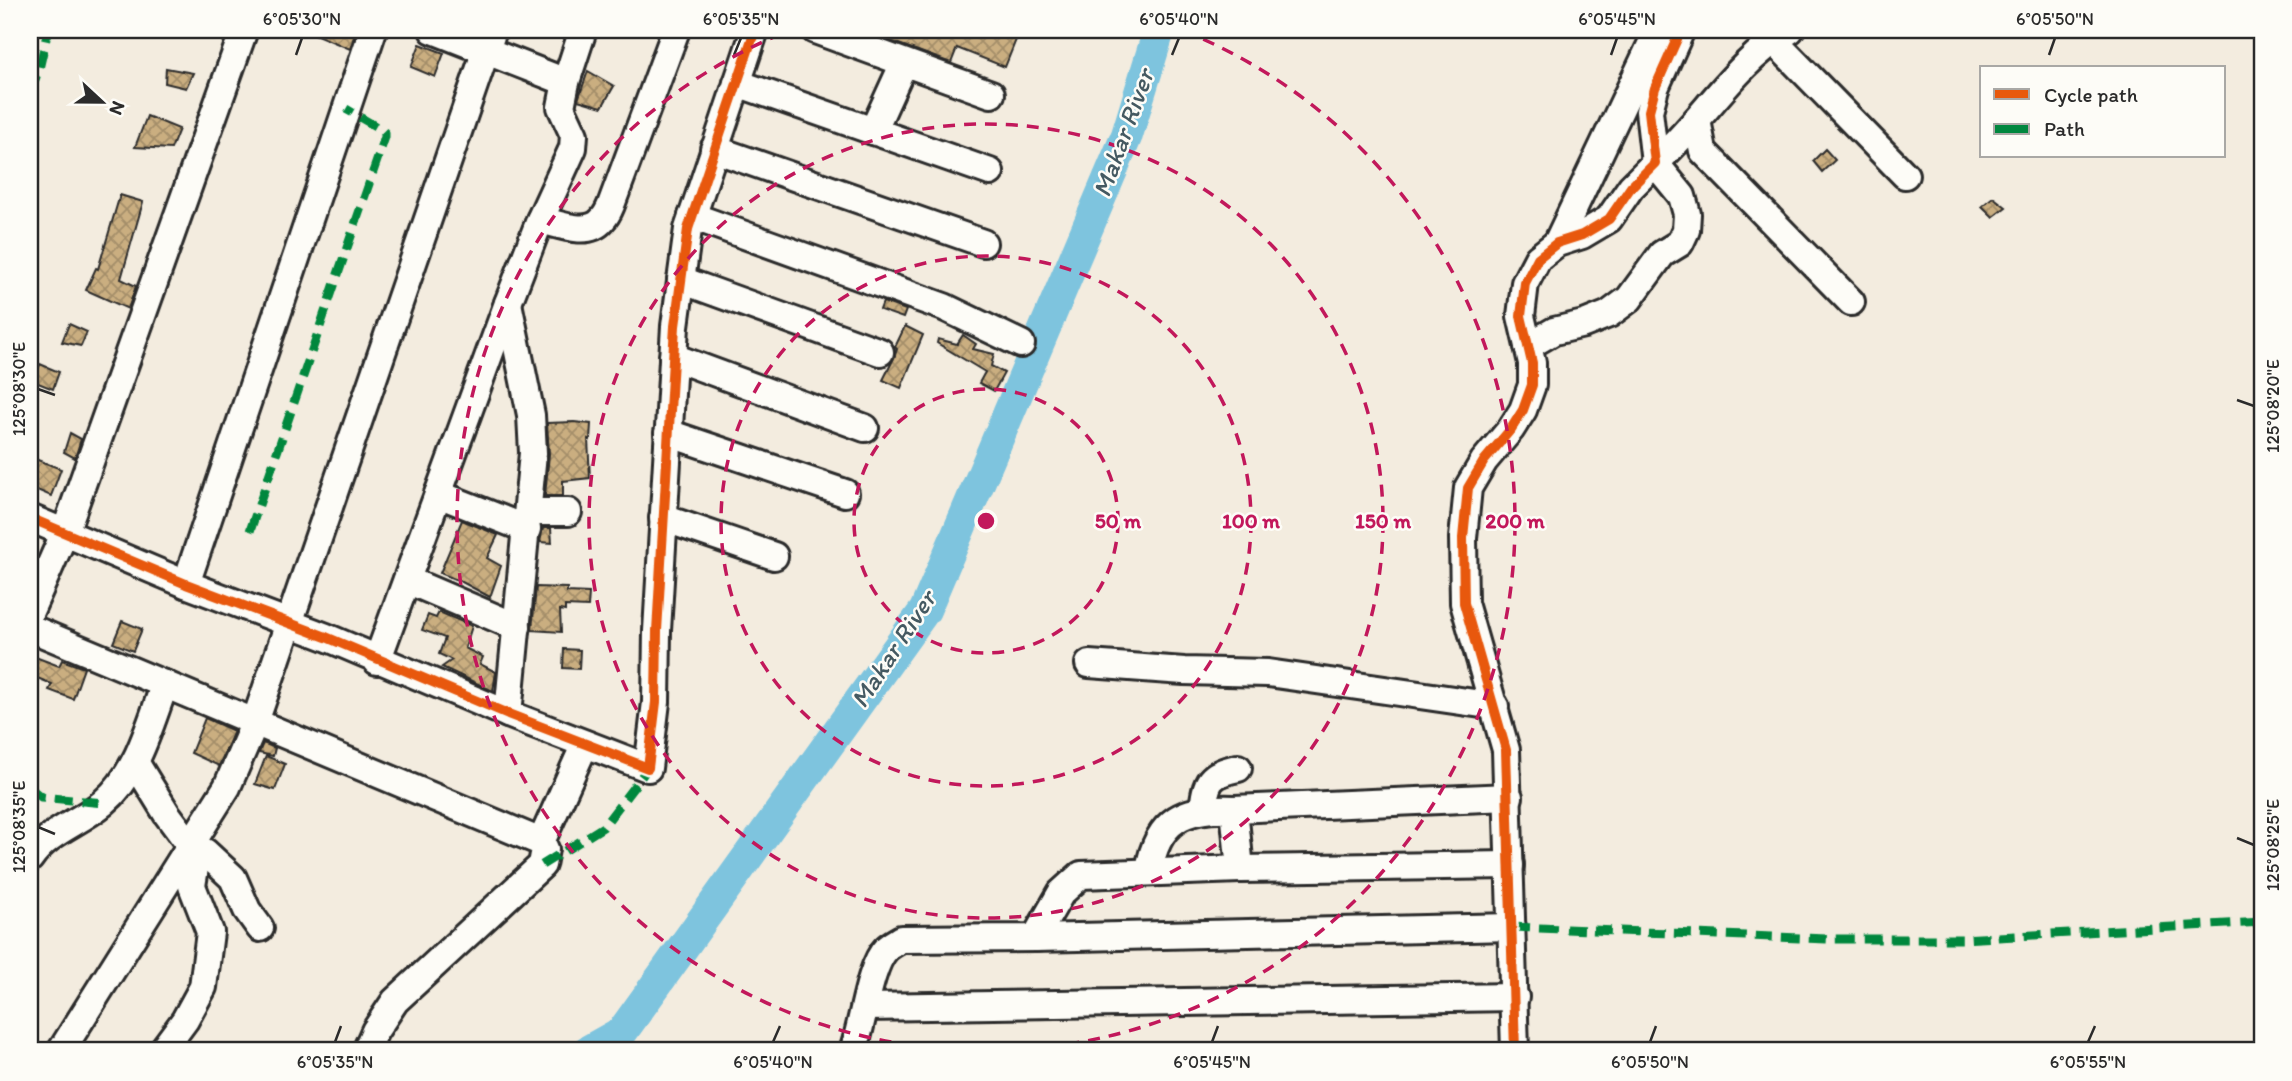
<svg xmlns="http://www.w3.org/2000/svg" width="2292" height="1081" font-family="Itim,sans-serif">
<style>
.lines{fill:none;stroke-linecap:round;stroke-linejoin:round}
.river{stroke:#7ec4de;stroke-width:32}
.building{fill:url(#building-cross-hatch);stroke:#2b2b2b;stroke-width:2}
.minor-casing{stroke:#2b2b2b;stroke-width:32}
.minor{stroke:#fdfcf7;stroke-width:26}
.quiet{stroke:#00873e;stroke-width:9;stroke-dasharray:18 9;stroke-linecap:butt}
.cycleway-casing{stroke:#fdfcf7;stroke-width:15}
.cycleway{stroke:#e8590c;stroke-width:10}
.ticks{fill:none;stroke:#2b2b2b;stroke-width:2.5}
.ring{fill:none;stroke:#c2185b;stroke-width:3.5;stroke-dasharray:12 9}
.labels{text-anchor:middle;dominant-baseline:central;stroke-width:5;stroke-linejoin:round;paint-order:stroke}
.water-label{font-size:26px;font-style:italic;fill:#445961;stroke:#fdfcf7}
.centre{fill:#c2185b;stroke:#fdfcf7;stroke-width:3.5}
.ring-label{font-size:21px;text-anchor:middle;font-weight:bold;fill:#c2185b;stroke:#fdfcf7;stroke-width:5;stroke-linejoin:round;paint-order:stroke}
.neatline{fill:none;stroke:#2b2b2b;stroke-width:2.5}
.ticks-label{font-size:18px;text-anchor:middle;fill:#2b2b2b}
</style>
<defs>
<pattern id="building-cross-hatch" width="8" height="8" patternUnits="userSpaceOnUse" patternTransform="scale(1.75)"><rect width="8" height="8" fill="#caae80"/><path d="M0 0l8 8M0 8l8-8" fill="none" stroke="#a48e69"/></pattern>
</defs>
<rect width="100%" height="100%" fill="#f3ecdf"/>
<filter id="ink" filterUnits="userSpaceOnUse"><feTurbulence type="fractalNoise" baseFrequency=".0143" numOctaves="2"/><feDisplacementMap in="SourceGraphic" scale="14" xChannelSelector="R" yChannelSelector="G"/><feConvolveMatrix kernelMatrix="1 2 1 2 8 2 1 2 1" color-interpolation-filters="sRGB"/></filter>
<g filter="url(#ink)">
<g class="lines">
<polyline class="river" points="588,1051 622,1032 925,610 1127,135 1159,30"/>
</g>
<g class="building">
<polygon points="305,30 356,30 350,49"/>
<polygon points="860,30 999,30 1017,37 1005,67 957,48 951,63"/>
<polygon points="420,44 444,53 435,77 411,67"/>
<polygon points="166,68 193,73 186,88 165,83"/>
<polygon points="588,71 614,86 602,107 578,100"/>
<polygon points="147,116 179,129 171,149 135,147"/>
<polygon points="1825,149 1835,160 1822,172 1813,161"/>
<polygon points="120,195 143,202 121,279 136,286 128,309 86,290 96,268 98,269"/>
<polygon points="1993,197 2006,207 1993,217 1982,206"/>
<polygon points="883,302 906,310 903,318 880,310"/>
<polygon points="69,324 87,332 81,346 62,342"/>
<polygon points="905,326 923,335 901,388 883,380 894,358 897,349 895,347"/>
<polygon points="963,335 976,344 973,349 994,354 991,366 1004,373 994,391 979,383 985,372 937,343 938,339 957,344"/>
<polygon points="40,364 59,372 53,389 33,381"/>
<polygon points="574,422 591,424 590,440 588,439 590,478 563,481 563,496 545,496 549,454 547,423"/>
<polygon points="70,433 81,439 75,458 64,452"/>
<polygon points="30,457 61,469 51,496 30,487"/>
<polygon points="462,520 498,535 487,558 501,566 490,597 462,582 440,573"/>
<polygon points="543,528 551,528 552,543 540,542"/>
<polygon points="536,587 567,588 567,592 589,593 588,607 565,606 565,611 560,610 561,632 532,630"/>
<polygon points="439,612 472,626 465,648 483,657 480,664 496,672 493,691 442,667 452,660 439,654 445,638 422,630 428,615 436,618"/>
<polygon points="122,621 142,629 133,651 113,643"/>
<polygon points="564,649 580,650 579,669 563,668"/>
<polygon points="30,655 59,666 62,660 84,668 73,699 49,690 52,684 30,675"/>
<polygon points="205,718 234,731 219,766 191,753"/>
<polygon points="263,743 275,748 273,756 259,753"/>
<polygon points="266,756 285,764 275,790 255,784"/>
</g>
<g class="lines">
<g class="minor-casing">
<g id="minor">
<polyline points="433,30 566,82 583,30"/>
<polyline points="815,30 991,94"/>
<polyline points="1773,40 1905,175"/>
<polyline points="737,83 990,172"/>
<polyline points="1697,120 1703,151 1851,302"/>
<polyline points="873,131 904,63"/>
<polyline points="714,149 983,243"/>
<polyline points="692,216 944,307 1021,344"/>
<path d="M 540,220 C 558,224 588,237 602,220 C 606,216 609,210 611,205 L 676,30"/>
<polyline points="1557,243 1658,30"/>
<polyline points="681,280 880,352"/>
<polyline points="508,303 531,415 533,453 508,714"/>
<path d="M 1528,346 L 1554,331 L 1584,324 L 1609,314 L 1629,299 L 1662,254 L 1680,243 L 1686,230 L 1687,214 L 1682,196 L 1655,163 C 1703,121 1734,63 1790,30"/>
<polyline points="673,357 865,428"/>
<polyline points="668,433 845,493"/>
<polyline points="438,494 527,529"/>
<polyline points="528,512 568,512"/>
<polyline points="30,518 186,584 326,637 508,714 648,768 656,702 657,631 675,326 688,229 755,30"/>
<polyline points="663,518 774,556"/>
<polyline points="407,580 517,627"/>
<polyline points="186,584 373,30"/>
<polyline points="30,611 65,532 244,30"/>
<polyline points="30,628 541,842 545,849 542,865 395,1001 375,1031 366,1051"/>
<polyline points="377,661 508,303 540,220 573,148 574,135 561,107 566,82"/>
<polyline points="1089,664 1184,671 1268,673 1495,706"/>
<polyline points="135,762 167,814 190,845 205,852 233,878 247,910 260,928"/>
<path d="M 1203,810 C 1206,781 1209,774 1238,768"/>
<polyline points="541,842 585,744"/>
<path d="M 30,858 C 47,832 79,823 103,803 C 138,774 149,726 165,684"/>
<polyline points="1240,869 1510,865"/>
<path d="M 1149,871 C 1157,819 1185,807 1234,809"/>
<polyline points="1035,938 1512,927"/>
<polyline points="866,1007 1515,997"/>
<polyline points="61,1051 227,787 255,722 493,30"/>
<polyline points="162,1051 185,1020 203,987 210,932 192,886 198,849"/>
<path d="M 853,1051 C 863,1025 869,966 886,949 C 890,945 896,942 901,939 L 1035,938 L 1061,893 L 1081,875 L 1240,869 L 1234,809 L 1509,797"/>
<polyline points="1515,1051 1506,750 1464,603 1463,538 1468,488 1484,461 1511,429 1523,410 1532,385 1532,363 1521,316 1525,283 1538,258 1557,243 1582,235 1609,219 1631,187 1655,163 1649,111 1655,88 1681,30"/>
</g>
</g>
<use href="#minor" class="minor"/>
<g class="quiet">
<polyline points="30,92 39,69 48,30"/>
<polyline points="250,531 385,137 385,133 382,130 346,109"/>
<polyline points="30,788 41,797 103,803"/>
<polyline points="542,865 603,827 648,768"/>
<polyline points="1512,927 1827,939 1962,939 2262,922"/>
</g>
<g class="cycleway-casing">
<g id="cycleway">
<polyline points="30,518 186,584 326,637 508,714 648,768 656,702 657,631 675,326 688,229 755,30"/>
<polyline points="1515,1051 1506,750 1464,603 1463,538 1468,488 1484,461 1511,429 1523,410 1532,385 1532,363 1521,316 1525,283 1538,258 1557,243 1582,235 1609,219 1631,187 1655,163 1649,111 1655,88 1681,30"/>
</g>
</g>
<use href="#cycleway" class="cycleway"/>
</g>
</g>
<path class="ticks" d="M 296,55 L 302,38M 734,55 L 741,38M 1172,55 L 1179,38M 1611,55 L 1617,38M 2049,55 L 2055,38M 38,389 L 55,395M 2237,400 L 2254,406M 38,827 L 55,834M 2237,838 L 2254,845M 335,1042 L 341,1026M 773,1042 L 780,1026M 1212,1042 L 1218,1026M 1650,1042 L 1656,1026M 2088,1042 L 2095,1026"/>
<g class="ring">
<circle cx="986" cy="521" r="132"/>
<circle cx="986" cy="521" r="265"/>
<circle cx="986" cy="521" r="397"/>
<path d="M1184 31A529 529 0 1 1 788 31"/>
</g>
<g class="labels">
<g class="water-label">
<text transform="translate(1123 133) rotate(-70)">Makar River</text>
<text transform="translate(893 649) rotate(-57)">Makar River</text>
</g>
</g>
<circle cx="986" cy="521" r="10" class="centre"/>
<g class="ring-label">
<text x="1118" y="528">50 m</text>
<text x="1251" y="528">100 m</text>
<text x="1383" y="528">150 m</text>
<text x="1515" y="528">200 m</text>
</g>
<rect width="2292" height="1081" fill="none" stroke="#fdfcf7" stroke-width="77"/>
<rect x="1980" y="66" width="245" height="91" fill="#fdfcf7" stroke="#a9a8a5" stroke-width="2"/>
<rect x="1994" y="89" width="35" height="10" fill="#e8590c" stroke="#a9a8a5" stroke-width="2"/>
<text x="2044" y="102" font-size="21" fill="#2b2b2b">Cycle path</text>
<rect x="1994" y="124" width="35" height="10" fill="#00873e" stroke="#a9a8a5" stroke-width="2"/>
<text x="2044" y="136" font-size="21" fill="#2b2b2b">Path</text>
<g transform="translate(102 102) rotate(112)" stroke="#fdfcf7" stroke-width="5" paint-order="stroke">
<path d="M0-5L12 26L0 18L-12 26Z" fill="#2b2b2b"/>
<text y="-10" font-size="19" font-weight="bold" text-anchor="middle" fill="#2b2b2b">N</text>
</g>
<rect x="38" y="38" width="2216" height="1004" class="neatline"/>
<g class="ticks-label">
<text x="302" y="25">6°05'30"N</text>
<text x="741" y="25">6°05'35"N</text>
<text x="1179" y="25">6°05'40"N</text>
<text x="1617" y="25">6°05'45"N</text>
<text x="2055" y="25">6°05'50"N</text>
<text transform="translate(19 389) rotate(-90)" y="6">125°08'30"E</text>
<text transform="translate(2273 406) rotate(-90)" y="6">125°08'20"E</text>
<text transform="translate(19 827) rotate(-90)" y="6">125°08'35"E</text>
<text transform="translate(2273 845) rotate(-90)" y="6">125°08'25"E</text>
<text x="335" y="1068">6°05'35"N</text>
<text x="773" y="1068">6°05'40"N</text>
<text x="1212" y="1068">6°05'45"N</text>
<text x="1650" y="1068">6°05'50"N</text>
<text x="2088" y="1068">6°05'55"N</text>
</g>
</svg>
